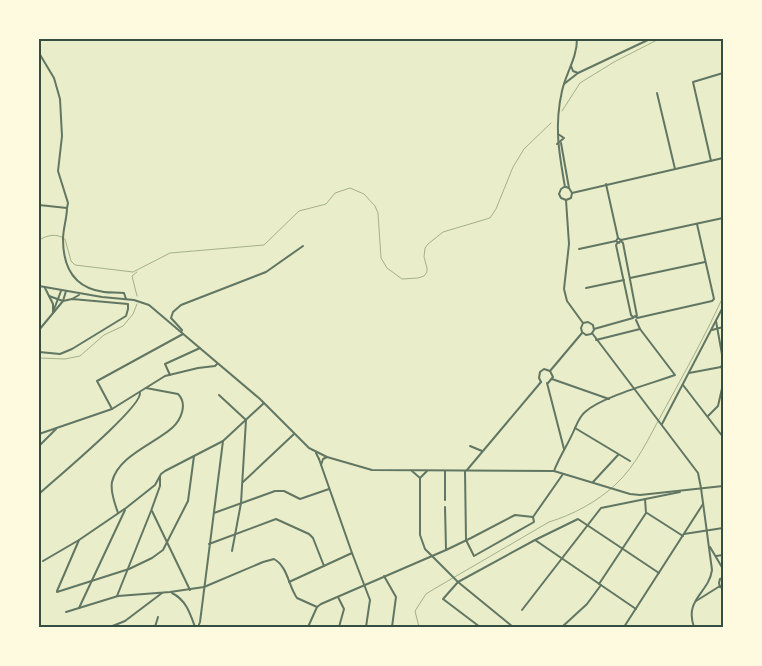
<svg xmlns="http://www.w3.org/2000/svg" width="762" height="666" font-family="'IBM Plex Sans',sans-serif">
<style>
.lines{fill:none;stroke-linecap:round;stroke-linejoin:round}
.stream{stroke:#a3b18a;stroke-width:1}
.minor{stroke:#617663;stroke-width:2}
.tertiary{stroke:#617663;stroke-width:2}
.neatline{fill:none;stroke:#344e41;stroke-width:2}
</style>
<rect width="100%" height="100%" fill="#e9edc9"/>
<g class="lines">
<g class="stream">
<polyline points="562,111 580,83 614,62 659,39"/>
<path d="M 39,240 C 48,235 56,233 65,239 L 71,261 L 75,265 L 133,272 L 170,253 L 264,245 L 299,211 L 326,204 L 335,193 L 350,188 L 364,194 L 375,206 L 378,213 L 381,258 L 387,268 L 402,279 L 418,278 L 424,276 L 427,272 L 427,268 L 424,257 L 425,248 L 428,244 L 443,232 L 490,218 L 496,209 L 513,167 L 524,149 L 551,123"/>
<polyline points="137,272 132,276 137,296"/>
<polyline points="39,358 65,359 80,356 104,335 123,326 133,314 137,304"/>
<path d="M 419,627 L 415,611 L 426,594 L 434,589 L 549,522 C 572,515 597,502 615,485 C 637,465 649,437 663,412 C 684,374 705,336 723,297"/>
</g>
<g class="minor">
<polyline points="722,39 723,40"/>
<polyline points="39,53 54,78 60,99 62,136 58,171 68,203 67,208"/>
<polyline points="571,66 573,71 578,73"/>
<polyline points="564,84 578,73 650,39"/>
<polyline points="657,93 675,169"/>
<polyline points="561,143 569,188"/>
<polyline points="557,144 564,138 558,134"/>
<polyline points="711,161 693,82 723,73"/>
<polyline points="606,184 618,238"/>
<polyline points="572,193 723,158"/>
<path d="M 39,205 L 67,208 C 67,218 63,229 63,239 C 63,267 74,288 104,292 C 111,293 117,292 124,293 L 126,299"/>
<polygon points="618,238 621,240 619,243 616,241"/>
<polyline points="621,240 723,218"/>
<polyline points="621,241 623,243 637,316"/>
<polyline points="618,242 616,245 631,315 633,317"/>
<polyline points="579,249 616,241"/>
<polyline points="630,278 705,262"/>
<polyline points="586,288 624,280"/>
<polyline points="716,321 723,360"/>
<polyline points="594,329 633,318 635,316 637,318 712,301 714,299 697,224"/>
<polyline points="39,330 63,301 72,299 128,304 128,309 126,316 72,349 60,354 39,352"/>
<polyline points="712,330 723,327"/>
<polyline points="181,332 182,330 171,318 173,312 181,305 266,272 303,246"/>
<polyline points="596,340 640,329"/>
<polyline points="723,363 721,367 723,370"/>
<polyline points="550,371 582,333"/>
<polyline points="689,373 721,367"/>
<polyline points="170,375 165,364 200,348"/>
<polyline points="552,379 609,399"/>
<polyline points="541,382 539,378 540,372 544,369 550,371"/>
<polyline points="547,383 564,449"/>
<polyline points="548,383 553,377 550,371"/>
<polyline points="683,385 723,437"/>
<polyline points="219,395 246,420 241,503 232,551"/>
<polyline points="112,409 97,381 183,334"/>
<polyline points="708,416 718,406 723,384"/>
<polyline points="662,424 723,307"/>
<path d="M 575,428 C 578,422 580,416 585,412 C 601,397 653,383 675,375 L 640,329 L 636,320"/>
<polyline points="39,434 112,409 165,376 198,368 215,366 217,364"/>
<polyline points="39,446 56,429"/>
<polyline points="470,446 482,451"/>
<polyline points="319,459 352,553 370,600 366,627"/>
<polyline points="467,470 541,382"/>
<path d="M 554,471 C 560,455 569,443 575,428 L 630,461"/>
<polyline points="420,478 420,535 425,549 458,582 513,627"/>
<polyline points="243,482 294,434"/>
<polyline points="593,482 618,455"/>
<path d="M 39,494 C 54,480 142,407 140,393"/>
<polyline points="445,500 445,471"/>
<polyline points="445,507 446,549"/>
<polyline points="152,511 190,590"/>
<path d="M 118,513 C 115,504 110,492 112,482 C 118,456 154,444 172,428 C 181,420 188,404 178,394 L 146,388"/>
<polyline points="214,513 275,491 284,491 300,499 329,489"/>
<polyline points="647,513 683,536"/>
<polyline points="533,517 563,474"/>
<polyline points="684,534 723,528"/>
<polyline points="535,540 636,609"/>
<polyline points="209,544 276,519 309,534 313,538 324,566"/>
<polyline points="710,547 723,569 723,574"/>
<polyline points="716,556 723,555"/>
<polyline points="43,561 79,540 126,508 155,485 161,474 165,471 223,441 264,403"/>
<polyline points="384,576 396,597 392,627"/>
<polyline points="723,578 720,579 719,583 720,587 723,588"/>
<polyline points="289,582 352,553"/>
<polyline points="599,584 646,513 645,499"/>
<polyline points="57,591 79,540"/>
<polyline points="57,592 129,569 152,558 163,550 188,501 194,456"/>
<path d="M 172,593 C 186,600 190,613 195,627"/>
<polyline points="117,596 151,511 160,486 160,477"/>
<polyline points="338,597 344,609 339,627"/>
<polyline points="696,601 720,586"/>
<polyline points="79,608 125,510"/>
<polyline points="522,610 601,508 680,492"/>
<path d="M 66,612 L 118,596 L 170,592 L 204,587 L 263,562 L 274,559 C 288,567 288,585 297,598 L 317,607"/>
<polyline points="110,627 125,621 162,593"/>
<polyline points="155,627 158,617"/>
<polyline points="198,627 200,622 223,441"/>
<polyline points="303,627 309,626"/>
<polyline points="308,627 317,607 321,604 446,550 471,538 515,515 533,517 534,522 474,556 466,540 465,471"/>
<polyline points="480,627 443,599 458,582 535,540 578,519 659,573"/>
<polyline points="562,627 587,604 601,585"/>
</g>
<g class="tertiary">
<polyline points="564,187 561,189 559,194 561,198 566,200 569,244 564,289 567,301 583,323"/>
<path d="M 565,187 C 559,153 554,126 562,91 C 566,73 577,58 577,39"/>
<polyline points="566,187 569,188 572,193 571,198 566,200"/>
<polyline points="39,286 102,297 134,300 149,305 260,399 309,448 327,457 372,470 554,471 630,494 640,495 723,486"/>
<polyline points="45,288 53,304 53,313"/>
<polyline points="49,296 63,301 66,291"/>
<polyline points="72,299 79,295"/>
<polyline points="53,312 61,291"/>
<polyline points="583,323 581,328 582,332 586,335 591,334"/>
<polyline points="583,323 588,322 593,325 594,330 592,333"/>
<path d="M 592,333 L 698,473 L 701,488 L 712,570 C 709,593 684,599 694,627"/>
<polyline points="316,453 319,459"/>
<polyline points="321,465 323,459 327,457"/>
<polyline points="412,471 420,478 427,471"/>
<polyline points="624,627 703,504"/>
</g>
</g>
<rect width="762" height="666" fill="none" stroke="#fefae0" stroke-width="80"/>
<rect x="40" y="40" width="682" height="586" class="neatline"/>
</svg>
